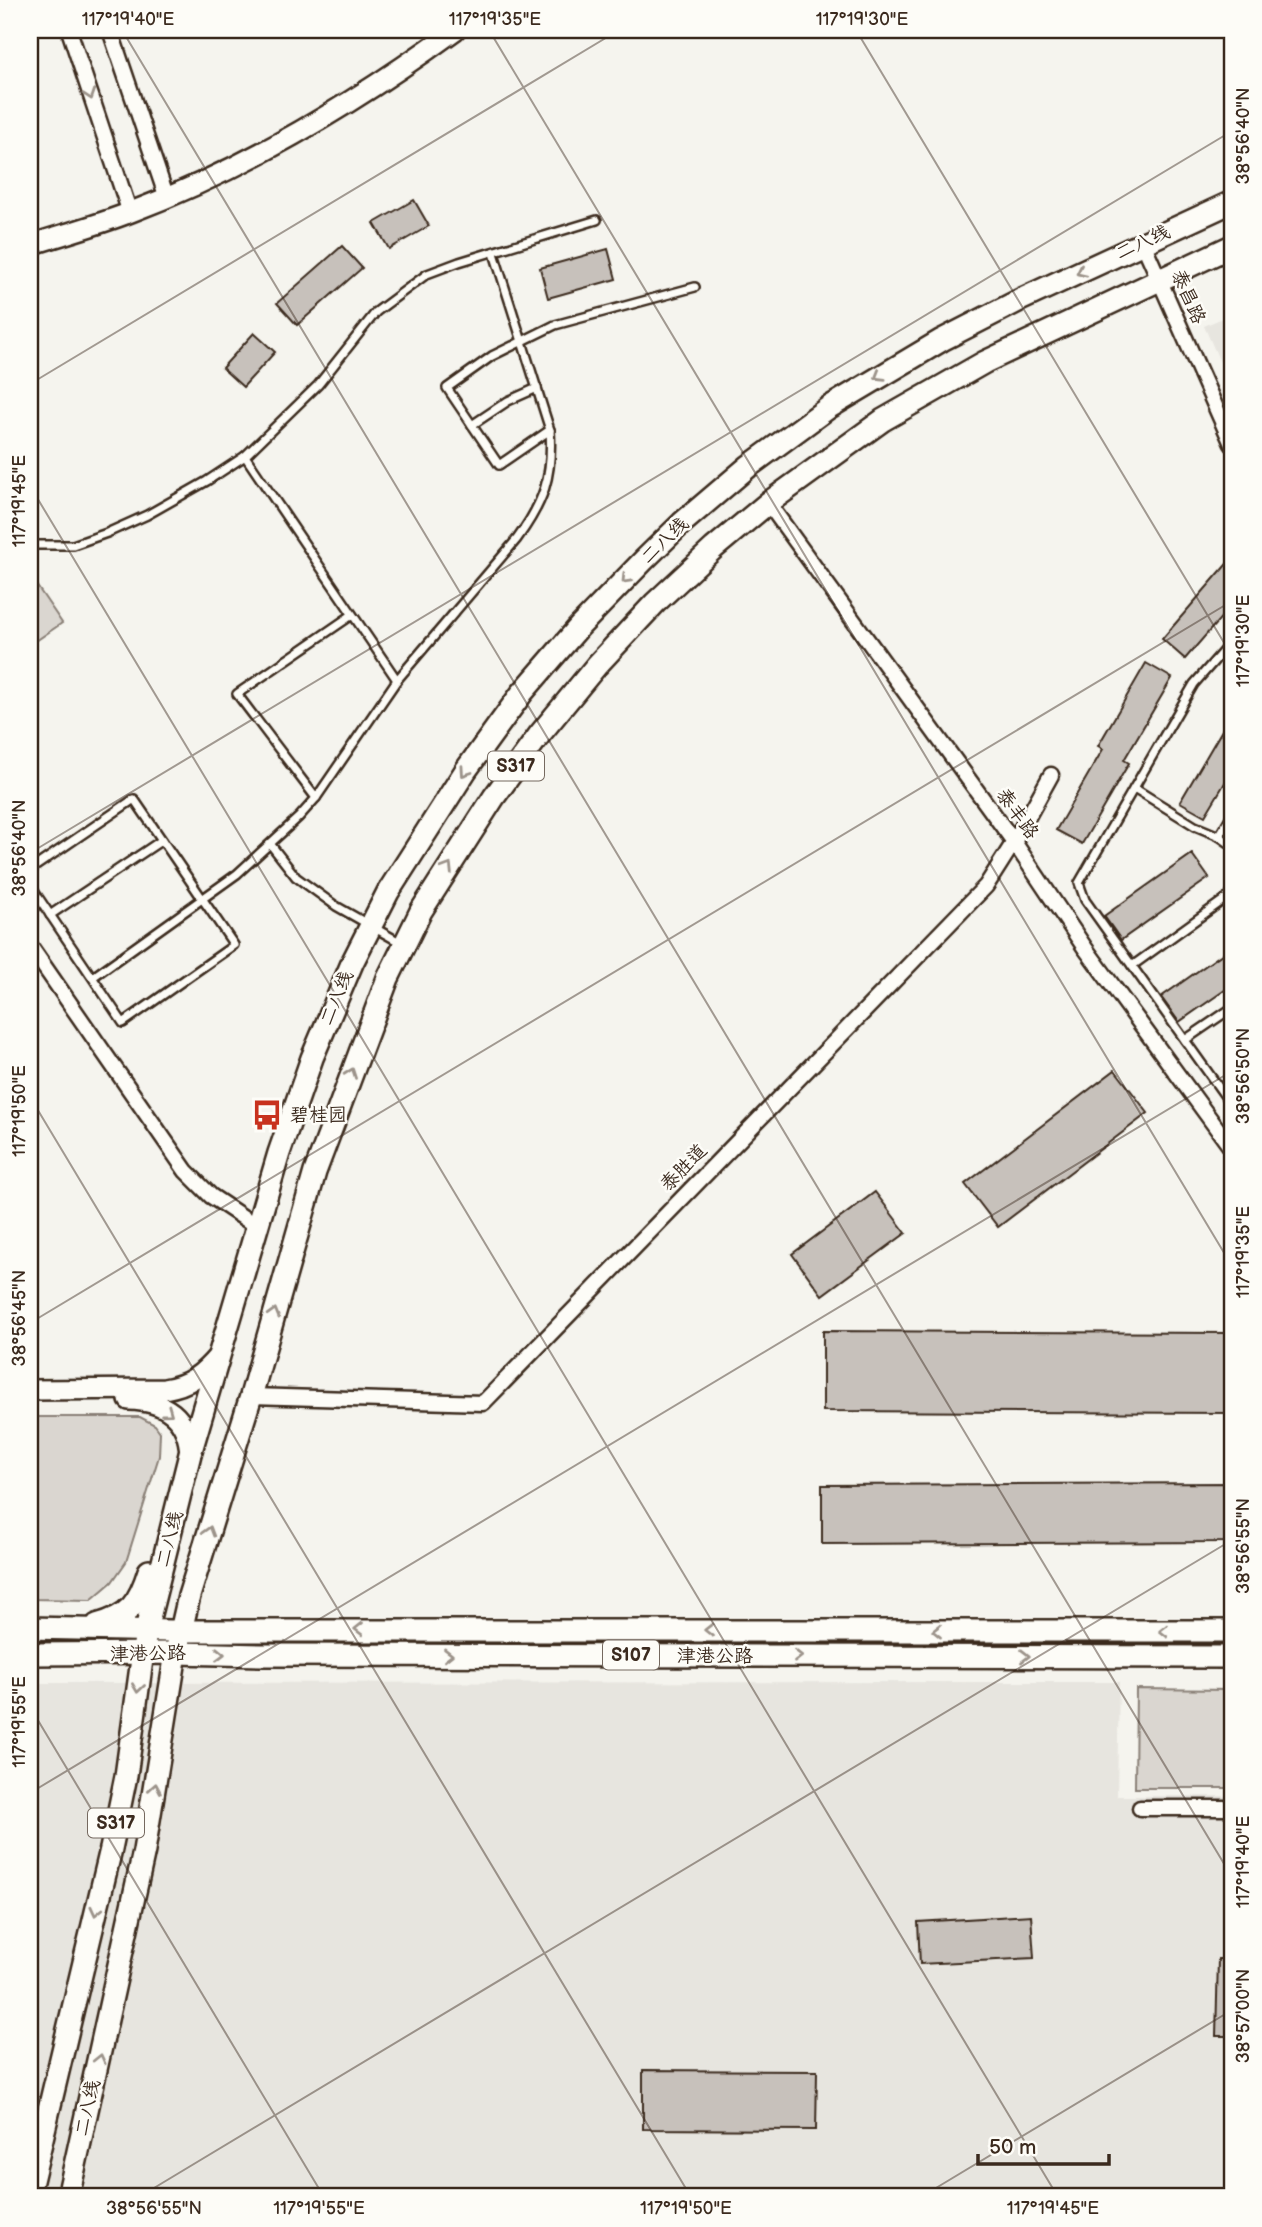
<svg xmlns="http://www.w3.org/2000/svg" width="1262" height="2227" font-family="'Balsamiq Sans','LXGW WenKai TC',sans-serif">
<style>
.built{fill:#e7e5df}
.green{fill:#dad6d0;stroke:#8a8077;stroke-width:2}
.building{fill:#c7c1bb;stroke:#3b2a1e;stroke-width:2}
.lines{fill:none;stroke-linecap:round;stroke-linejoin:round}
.lane-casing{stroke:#3b2a1e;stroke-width:12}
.street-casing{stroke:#3b2a1e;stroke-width:19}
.secondary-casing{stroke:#3b2a1e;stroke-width:24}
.primary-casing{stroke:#3b2a1e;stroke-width:26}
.lane{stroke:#fdfcf7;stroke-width:7}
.street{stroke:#fdfcf7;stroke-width:14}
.secondary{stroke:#fdfcf7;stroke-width:19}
.primary{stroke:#fdfcf7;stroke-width:21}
.oneway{stroke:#9c938a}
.ticks{fill:none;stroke:#3b2a1e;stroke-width:2;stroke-opacity:0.45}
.labels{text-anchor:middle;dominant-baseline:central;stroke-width:5;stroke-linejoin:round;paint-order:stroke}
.shield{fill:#fdfcf7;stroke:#75695f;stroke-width:2}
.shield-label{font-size:18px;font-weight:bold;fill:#3b2a1e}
.street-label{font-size:19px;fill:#3b2a1e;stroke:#fdfcf7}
.poi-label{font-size:19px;fill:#3b2a1e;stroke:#fdfcf7;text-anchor:start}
.neatline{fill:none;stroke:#3b2a1e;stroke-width:2.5}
.ticks-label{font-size:18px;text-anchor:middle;fill:#3b2a1e}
</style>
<rect width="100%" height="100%" fill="#f5f4ee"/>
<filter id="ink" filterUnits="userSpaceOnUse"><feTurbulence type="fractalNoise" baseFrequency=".0143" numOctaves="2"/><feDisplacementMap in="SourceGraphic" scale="14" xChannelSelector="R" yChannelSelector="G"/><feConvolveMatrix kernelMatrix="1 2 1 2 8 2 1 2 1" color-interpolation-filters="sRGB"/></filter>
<g filter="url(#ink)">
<g class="built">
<polygon points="1232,314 1232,389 1204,326"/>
<polygon points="1119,1682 1117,1796 1232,1796 1232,2197 30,2197 30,1683"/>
</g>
<g class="green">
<polygon points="30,576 62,623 30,645"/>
<polygon points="30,1417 140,1417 155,1425 160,1432 159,1456 126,1562 112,1582 91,1600 30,1599"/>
<polygon points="1136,1689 1232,1690 1232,1788 1135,1788"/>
</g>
<g class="building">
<polygon points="414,200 429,226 389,249 374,223"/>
<polygon points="342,246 362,268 297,325 277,303"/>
<polygon points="608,249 616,279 548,298 540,268"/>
<polygon points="254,333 275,352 243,387 222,368"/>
<polygon points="1232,558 1232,605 1185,659 1162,639"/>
<polygon points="1146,663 1172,678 1124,760 1129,763 1082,844 1056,830 1103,749 1098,746"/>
<polygon points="1232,713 1232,771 1205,816 1180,802"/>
<polygon points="1192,854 1209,878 1121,940 1104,916"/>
<polygon points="1232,947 1232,985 1179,1022 1161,997"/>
<polygon points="1115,1070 1148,1113 998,1227 965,1184"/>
<polygon points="875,1192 906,1233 822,1295 792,1254"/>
<polygon points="823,1331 1232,1333 1232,1413 823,1411"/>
<polygon points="1232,1483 1232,1542 822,1544 822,1485"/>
<polygon points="1031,1915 1034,1958 920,1964 918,1922"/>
<polygon points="1218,1959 1232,1959 1232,2036 1216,2036"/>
<polygon points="643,2070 817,2071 816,2130 643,2129"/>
</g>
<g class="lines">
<g class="lane-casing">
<g id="lane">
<polyline points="472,425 508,401 537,388"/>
<polyline points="550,430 499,465 447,388 492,356 555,325 695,287"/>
<polyline points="245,456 397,680"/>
<polyline points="30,545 73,545 107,533 147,515 207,481 245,456 318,385 376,312 427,274 459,262 597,220"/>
<polyline points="1232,641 1194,684 1079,883 1085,900 1232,1106"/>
<polyline points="1134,788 1195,826 1219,836 1232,845"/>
<polyline points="316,798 237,694 352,615"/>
<polyline points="1219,836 1232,814"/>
<polyline points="271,845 296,877 336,906 403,944"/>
<polyline points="30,870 134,799 234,945 123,1023 30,885"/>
<polyline points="50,915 162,840"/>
<polyline points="1132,966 1232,894"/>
<path d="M 93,977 L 237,874 L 299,817 L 316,798 L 397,680 L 517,539 C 544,502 553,476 550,430 L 494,253"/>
<polyline points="1185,1040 1232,1008"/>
</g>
</g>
<g class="street-casing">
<g id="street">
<polyline points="69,30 130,213"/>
<polyline points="110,30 167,198"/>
<polyline points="1143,243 1232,444"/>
<polyline points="768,503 1014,842 1085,948 1232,1149"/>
<polyline points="30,946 186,1171 211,1196 256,1226"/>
<polyline points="251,1396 483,1403 986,886 1014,842 1051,775"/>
<polyline points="1140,1808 1232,1808"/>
</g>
</g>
<g class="secondary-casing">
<g id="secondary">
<path d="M 30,245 C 64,234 98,225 131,212 C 248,168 355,103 455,30"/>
<path d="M 30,1390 L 164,1389 C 190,1385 203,1374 219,1355"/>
<path d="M 129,1400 C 165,1401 188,1416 190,1454"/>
</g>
</g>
<g class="primary-casing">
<g id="primary">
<path d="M 97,1625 C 130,1616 139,1603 149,1571"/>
<polyline points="30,1628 170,1631 1232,1631"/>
<polyline points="30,1654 176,1653 262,1655 1232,1657"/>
<polyline points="30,2189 111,1849 126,1776 146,1630 190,1454 279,1153 312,1058 353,961 388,892 466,770 522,693 579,627 644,560 682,523 749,466 828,408 942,340 1022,299 1232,202"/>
<polyline points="68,2197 144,1851 176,1653 189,1596 251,1396 315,1172 388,978 421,911 494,797 540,734 597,665 655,603 714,548 768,503 883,420 985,362 1232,246"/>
</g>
</g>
<use href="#lane" class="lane"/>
<use href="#street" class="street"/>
<use href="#secondary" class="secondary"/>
<use href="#primary" class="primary"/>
</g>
<defs><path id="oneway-chevron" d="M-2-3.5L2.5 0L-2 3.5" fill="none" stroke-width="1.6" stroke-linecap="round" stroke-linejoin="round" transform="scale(1.75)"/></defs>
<g class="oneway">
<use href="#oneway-chevron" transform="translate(90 95) rotate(71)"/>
<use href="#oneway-chevron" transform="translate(1081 272) rotate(155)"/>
<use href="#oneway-chevron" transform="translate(879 376) rotate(149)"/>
<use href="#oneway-chevron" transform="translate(626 579) rotate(134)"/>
<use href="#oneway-chevron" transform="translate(465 772) rotate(124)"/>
<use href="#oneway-chevron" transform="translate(448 868) rotate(-58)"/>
<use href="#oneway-chevron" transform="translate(351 1073) rotate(-70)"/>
<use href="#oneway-chevron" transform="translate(274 1313) rotate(-74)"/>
<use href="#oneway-chevron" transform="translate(168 1412) rotate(36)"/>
<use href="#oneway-chevron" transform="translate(209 1531) rotate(-73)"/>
<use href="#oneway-chevron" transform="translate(359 1629) rotate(-180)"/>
<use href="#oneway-chevron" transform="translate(709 1630) rotate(-180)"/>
<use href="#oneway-chevron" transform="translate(937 1631) rotate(-180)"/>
<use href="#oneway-chevron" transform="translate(1164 1631) rotate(-180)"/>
<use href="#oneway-chevron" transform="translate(220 1654) rotate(1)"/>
<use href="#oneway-chevron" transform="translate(448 1655)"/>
<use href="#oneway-chevron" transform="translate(798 1656)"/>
<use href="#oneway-chevron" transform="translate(1025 1656)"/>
<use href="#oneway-chevron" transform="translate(138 1688) rotate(98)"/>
<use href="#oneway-chevron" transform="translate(155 1788) rotate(-80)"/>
<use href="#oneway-chevron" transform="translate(96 1911) rotate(103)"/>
<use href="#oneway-chevron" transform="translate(100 2059) rotate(-77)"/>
</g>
</g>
<path class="ticks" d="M 122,30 L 1232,1877M 489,30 L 1232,1266M 856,30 L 1232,656M 1223,30 L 1232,45M 30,384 L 619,30M 30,486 L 1058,2197M 30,853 L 1232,131M 30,1097 L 691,2197M 30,1323 L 1232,601M 30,1707 L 324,2197M 30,1793 L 1232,1071M 139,2197 L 1232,1540M 921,2197 L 1232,2010"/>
<defs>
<g id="bus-bare" transform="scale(2.415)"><path d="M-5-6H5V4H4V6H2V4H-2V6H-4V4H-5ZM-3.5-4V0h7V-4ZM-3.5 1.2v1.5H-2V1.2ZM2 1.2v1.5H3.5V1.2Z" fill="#c8321e" stroke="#fdfcf7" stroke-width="2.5" paint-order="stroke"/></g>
</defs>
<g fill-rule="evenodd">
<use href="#bus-bare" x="267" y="1115"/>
</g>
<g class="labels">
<g class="shield">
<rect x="488" y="751.5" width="56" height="29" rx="5"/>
<rect x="603" y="1640.5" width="56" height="29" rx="5"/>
<rect x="88" y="1808.5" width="56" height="29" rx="5"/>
</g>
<g class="shield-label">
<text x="516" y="766">S317</text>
<text x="631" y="1655">S107</text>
<text x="116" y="1823">S317</text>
</g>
<g class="street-label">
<text transform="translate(1143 243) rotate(-25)">二八线</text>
<text transform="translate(1188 297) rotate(66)">泰昌路</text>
<text transform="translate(665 541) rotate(-44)">二八线</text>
<text transform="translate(1017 814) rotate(54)">泰丰路</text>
<text transform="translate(337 998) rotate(-67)">二八线</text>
<text transform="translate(684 1168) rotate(-46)">泰胜道</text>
<text transform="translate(170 1539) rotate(-75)">二八线</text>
<text transform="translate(148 1654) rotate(-1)">津港公路</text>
<text x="715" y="1656">津港公路</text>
<text transform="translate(88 2108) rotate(-77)">二八线</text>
</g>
<g class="poi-label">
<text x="290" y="1115">碧桂园</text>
</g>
</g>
<rect width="1262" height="2227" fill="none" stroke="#fdfcf7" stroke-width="77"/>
<path d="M978 2154v10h131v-10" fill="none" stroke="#3b2a1e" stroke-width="3.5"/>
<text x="989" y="2154" font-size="21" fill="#3b2a1e" stroke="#fdfcf7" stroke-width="5" paint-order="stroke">50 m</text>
<rect x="38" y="38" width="1186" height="2150" class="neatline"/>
<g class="ticks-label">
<text x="128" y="25">117°19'40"E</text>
<text x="495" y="25">117°19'35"E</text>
<text x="862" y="25">117°19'30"E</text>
<text transform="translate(1243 136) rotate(-90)" y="6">38°56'40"N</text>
<text transform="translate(19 501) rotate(-90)" y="6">117°19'45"E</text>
<text transform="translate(1243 641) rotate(-90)" y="6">117°19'30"E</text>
<text transform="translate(19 848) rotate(-90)" y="6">38°56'40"N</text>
<text transform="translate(1243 1076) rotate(-90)" y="6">38°56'50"N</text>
<text transform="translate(19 1111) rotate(-90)" y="6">117°19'50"E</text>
<text transform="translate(1243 1252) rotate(-90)" y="6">117°19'35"E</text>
<text transform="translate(19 1318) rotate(-90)" y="6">38°56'45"N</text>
<text transform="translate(1243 1546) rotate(-90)" y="6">38°56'55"N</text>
<text transform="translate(19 1722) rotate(-90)" y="6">117°19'55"E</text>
<text transform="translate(1243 1862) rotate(-90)" y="6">117°19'40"E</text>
<text transform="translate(1243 2016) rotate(-90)" y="6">38°57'00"N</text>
<text x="154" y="2214">38°56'55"N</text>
<text x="319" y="2214">117°19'55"E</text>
<text x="686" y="2214">117°19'50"E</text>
<text x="1053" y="2214">117°19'45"E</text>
</g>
</svg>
